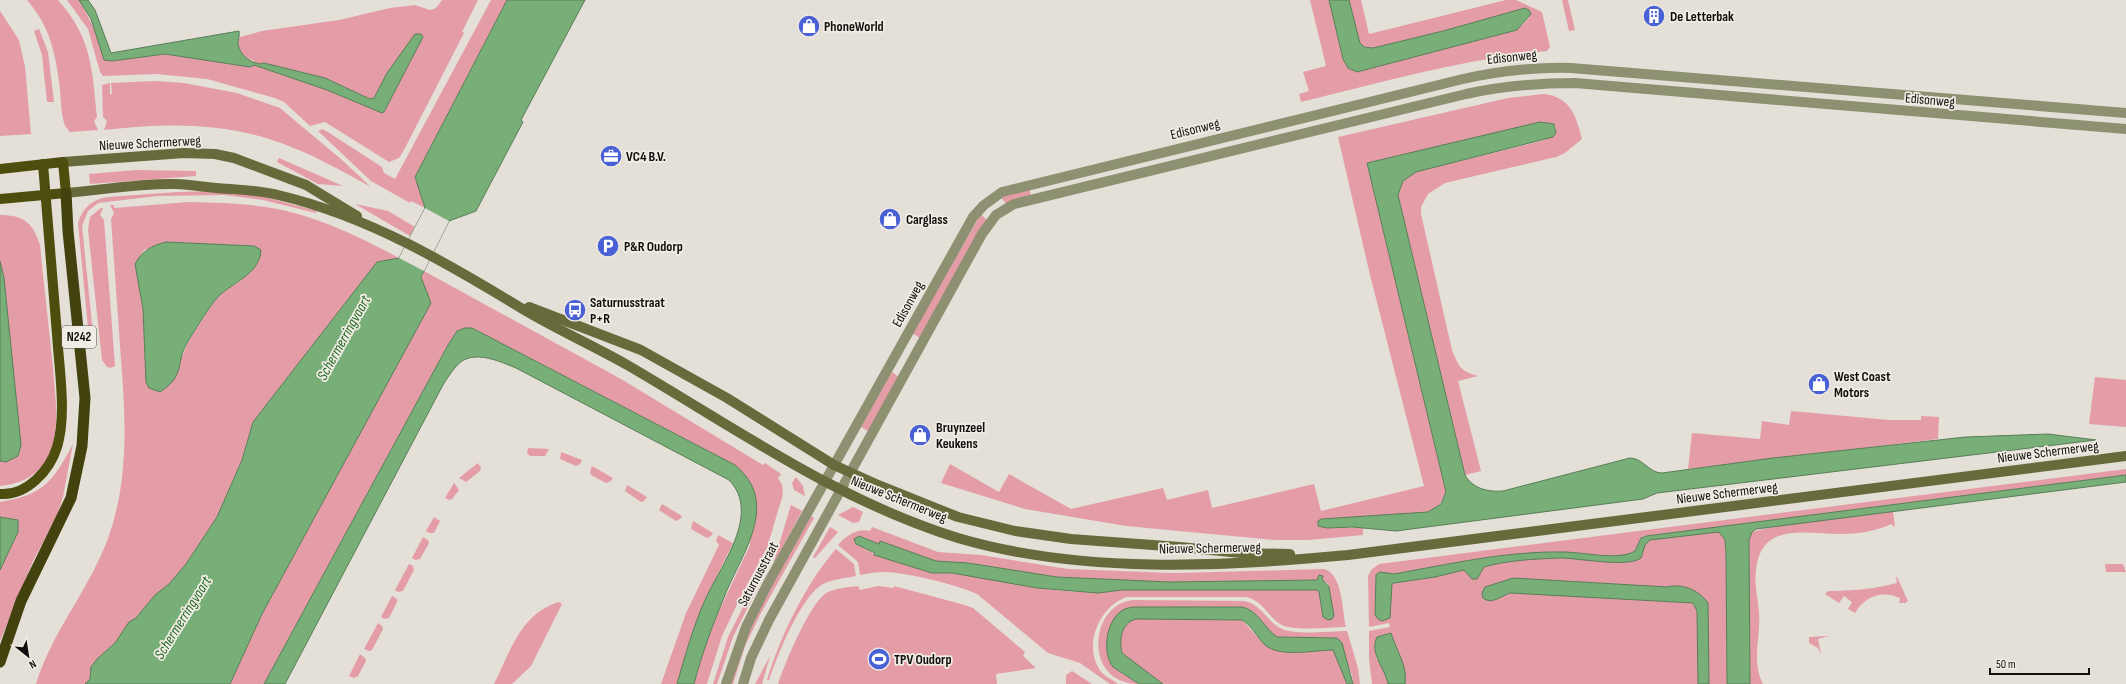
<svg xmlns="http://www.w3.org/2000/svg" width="2126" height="684" font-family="'Sofia Sans Condensed',sans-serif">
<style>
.green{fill:#e49da6;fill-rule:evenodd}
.water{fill:#78ae77;stroke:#597e57}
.pier{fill:#e4dfd7}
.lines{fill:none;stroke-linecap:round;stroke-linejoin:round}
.tertiary{stroke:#8e9072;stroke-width:10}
.secondary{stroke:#686a3c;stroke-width:10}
.primary{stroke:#4d4e0e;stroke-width:10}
.trunk{stroke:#41420e;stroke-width:11}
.labels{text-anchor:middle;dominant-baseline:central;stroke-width:3.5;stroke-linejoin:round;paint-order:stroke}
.shield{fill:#f1ece4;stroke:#54514e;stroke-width:1}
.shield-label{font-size:13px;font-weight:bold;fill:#110f0d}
.poi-label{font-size:14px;font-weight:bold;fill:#110f0d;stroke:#f1ece4;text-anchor:start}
.street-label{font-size:14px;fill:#110f0d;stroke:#f1ece4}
.water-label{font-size:15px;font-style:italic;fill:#1f6923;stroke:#f1ece4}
</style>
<rect width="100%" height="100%" fill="#e4dfd7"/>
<g class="green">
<path d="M 27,0 L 58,0 C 92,38 92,69 97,117 L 94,121 L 98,130 L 70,132 L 65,126 C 61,114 61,101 60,89 C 56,55 50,26 27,0 Z"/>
<path d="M 67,0 L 79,0 L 112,61 L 165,54 L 250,67 L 254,65 L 327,90 L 372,109 L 384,112 L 423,37 L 387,73 L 374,98 L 370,99 L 325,78 L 264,63 L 260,64 L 255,63 L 253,60 C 242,58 235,47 240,37 L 262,31 L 339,20 L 390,8 L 415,5 L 430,10 L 436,8 L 442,0 L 478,0 L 462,32 L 464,33 L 404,150 L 399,158 L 389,162 L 325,122 L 310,126 L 284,102 L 275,98 L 207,79 L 156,74 L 103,76 L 100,72 L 88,29 Z"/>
<polygon points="491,0 507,0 415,177 425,208 411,201 410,203 371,181 318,131 323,129 382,167 384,173 395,179"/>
<path d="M 1310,0 L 1329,0 L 1343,59 L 1357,72 L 1517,30 L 1530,17 L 1443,31 L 1373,48 L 1364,47 L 1360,43 L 1349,0 L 1361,0 L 1369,34 L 1506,0 L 1516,0 L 1542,12 L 1550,47 L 1547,51 C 1464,59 1383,82 1301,102 L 1299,94 L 1309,91 L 1303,72 L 1326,66 Z"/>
<polygon points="1562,0 1568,0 1575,30 1569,31"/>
<polygon points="0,11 19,40 25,67 31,134 0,136"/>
<polygon points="39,29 48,52 54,102 47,102 42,55 34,31"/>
<path d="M 156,81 L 184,83 L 237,93 L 280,108 L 342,160 L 371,187 C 342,171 312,154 281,143 C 224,122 164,123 104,130 L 107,121 L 103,117 L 102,85 L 110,83 L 110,94 L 112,94 L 111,83 Z"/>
<path d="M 1544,94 C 1570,97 1576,115 1582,139 L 1565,153 L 1556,157 L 1445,183 L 1428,194 L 1421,207 L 1421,214 L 1452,350 C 1459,367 1460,371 1478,376 L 1458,381 L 1481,471 L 1465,475 L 1398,195 L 1403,181 L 1416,172 L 1545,140 L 1556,128 L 1554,124 L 1549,123 L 1367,163 L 1446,492 C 1442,503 1438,507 1428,512 L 1327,527 L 1363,528 L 1363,535 L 1309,540 L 1274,540 L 1126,526 L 1025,509 L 941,483 L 950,464 L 999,492 L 1009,474 L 1071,509 L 1163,488 L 1167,500 L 1208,490 L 1212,508 L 1314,484 L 1321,511 L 1424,486 L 1370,275 L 1338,137 L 1508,98 Z"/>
<polygon points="279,158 343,186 318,184 277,162"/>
<polygon points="136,170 196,171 196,176 90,184 89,174"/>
<polygon points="1029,188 1031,195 1006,204 1001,197"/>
<path d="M 217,191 L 261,196 L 317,211 L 316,213 L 263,200 L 224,195 L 157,196 L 98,203 L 88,211 L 82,226 L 92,324 L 91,328 L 88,328 L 78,223 C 82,208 93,199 108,197 L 178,192 Z"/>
<path d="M 189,202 C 218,203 248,203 277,209 C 319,217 362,238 399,258 L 377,262 L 253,422 L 242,460 L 217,517 L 186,564 L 169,584 L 155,595 L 136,618 L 129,622 L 115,643 L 97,659 L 91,667 L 90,679 L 85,684 L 36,684 C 52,632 88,591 107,541 C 131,477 125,412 120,346 C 117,304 114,261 111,219 L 114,213 L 110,205 L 114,205 L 114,208 ZM 166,242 L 254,246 L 260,250 L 242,280 L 220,294 L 209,309 L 187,344 L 183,355 L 146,382 L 143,309 L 135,264 L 144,250 Z"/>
<polygon points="355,204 388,211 415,227 410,236"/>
<polygon points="101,208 103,208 100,215 104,220 115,366 111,368 107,367 102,360 88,230 90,217"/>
<polygon points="981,214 987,220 920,338 912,333"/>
<path d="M 0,215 C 24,215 33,223 40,245 C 44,286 49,327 53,368 C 55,395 60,424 51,450 C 43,473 23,484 0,486 L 0,461 L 6,462 L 4,278 L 0,261 Z"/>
<path d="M 424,271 L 621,379 L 763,465 L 765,463 L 781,474 L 778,478 L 782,485 L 783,494 L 767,548 L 741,596 L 722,636 L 707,684 L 694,684 L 704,649 L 718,613 L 750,545 L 735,465 L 472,328 C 459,328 455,335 448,345 L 264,684 L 230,684 L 262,614 L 376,402 Z"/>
<polygon points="892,372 899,377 868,431 861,427"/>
<polygon points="2095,377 2126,380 2126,427 2089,424"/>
<polygon points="1791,411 1889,420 1921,420 1921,416 1939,417 1938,439 1688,469 1692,433 1760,439 1762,421 1789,425"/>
<path d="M 73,444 L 63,497 L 57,516 L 33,561 L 0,641 L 0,570 L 18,532 L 18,520 L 0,517 L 0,502 C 44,495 53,481 73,444 Z"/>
<polygon points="528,448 549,449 545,456 530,456 527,453"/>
<polygon points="561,452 582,460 580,464 576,466 560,459"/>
<polygon points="478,463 481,468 480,471 466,482 459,478"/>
<polygon points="592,466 613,478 611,481 606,483 591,475 590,472"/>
<path d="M 2126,469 L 2126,475 L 1717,527 L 1725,540 L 1726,552 L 1727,684 L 1405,684 C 1408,667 1396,649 1391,633 L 1376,658 L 1383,667 L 1388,684 L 1372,684 L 1369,659 L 1369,631 L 1390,627 L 1389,623 L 1369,627 L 1368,576 L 1371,570 L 1379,564 ZM 1696,530 L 1646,538 L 1635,558 L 1537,557 L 1438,574 L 1392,584 L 1378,619 L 1375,615 L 1376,575 C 1439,572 1499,551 1563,552 C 1583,552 1619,561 1635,551 L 1643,536 Z"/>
<polygon points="796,477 803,486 805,496 794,490 792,483"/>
<polygon points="454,483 459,490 452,499 449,500 445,498"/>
<polygon points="627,485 647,497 644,501 641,502 625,491"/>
<polygon points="662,504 682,516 680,519 676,521 659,510"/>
<polygon points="791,505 802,511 774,563 774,561"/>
<polygon points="853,507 863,512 859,522 853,523 838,515"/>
<path d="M 1893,511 L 1895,527 L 1891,524 C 1877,531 1857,534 1841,534 C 1807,534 1761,521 1756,570 C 1754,584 1758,599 1759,612 C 1761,637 1751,661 1763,684 L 1750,684 L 1749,540 L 1752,532 L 1771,527 Z"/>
<polygon points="811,516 814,518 761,613 745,646 733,684 729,684 756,614"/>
<polygon points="434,517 440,521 434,533 430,533 426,531"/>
<polygon points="693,521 713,533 711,536 707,538 691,529"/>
<polygon points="830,527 838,532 815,558 813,557"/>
<path d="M 872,527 L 938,552 L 981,555 L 1068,569 L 1173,573 L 1324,569 C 1343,574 1342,611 1346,627 C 1331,627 1292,632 1280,624 C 1268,616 1262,601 1247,597 L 1127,597 C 1101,605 1083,643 1099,669 C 1103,676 1112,679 1118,684 L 1110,684 L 1080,663 L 1048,653 L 977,594 C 955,584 909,573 885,572 C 877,572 869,573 860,575 L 858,562 L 838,545 C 846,536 857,528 870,531 ZM 863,537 L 879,544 L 880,541 L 936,561 L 968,563 L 1057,577 L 1170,582 L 1317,580 L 1323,576 L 1323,580 L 1328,584 L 1333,618 L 1328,620 L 1323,617 L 1319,592 L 1317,590 L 1122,590 C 1083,596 1041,589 1003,582 C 984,578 963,572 943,573 L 880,557 L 856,544 L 855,539 Z"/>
<polygon points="718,535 733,543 705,600 689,644 677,684 661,684 686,613 719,545 716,541"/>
<polygon points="423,537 428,540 429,543 420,559 415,560 412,558"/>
<path d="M 836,549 L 854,564 L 856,576 C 846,578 833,579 823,584 C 801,596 777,656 769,680 L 767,680 C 780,637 806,583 836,549 Z"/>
<polygon points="772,550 763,577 733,637 717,684 713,684 728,637"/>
<polygon points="409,564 413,566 414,570 403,591 398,592 395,590"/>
<polygon points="2105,564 2123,564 2126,572 2106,572"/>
<path d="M 1896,575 L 1908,601 L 1905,603 L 1899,603 L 1900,598 C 1882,590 1865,596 1855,613 L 1848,609 L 1852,602 L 1844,596 L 1839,603 L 1825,594 L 1828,591 C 1852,591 1874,589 1897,583 Z"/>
<path d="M 858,586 L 860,590 L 878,586 L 894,588 L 894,586 L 965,605 L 973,608 L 1025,652 L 1023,656 L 1036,668 L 996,674 L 997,684 L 778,684 C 785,664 810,601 828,592 C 837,588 849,587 858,586 Z"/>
<polygon points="392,596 397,599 397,602 389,618 385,619 381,617"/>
<path d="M 1134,600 L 1244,601 C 1261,604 1266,620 1280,628 C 1295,636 1330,631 1347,631 L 1358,668 L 1360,684 L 1353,684 L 1352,675 L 1337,638 L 1277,637 C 1264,628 1258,610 1242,607 L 1138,607 L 1121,611 L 1113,667 L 1139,684 C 1082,684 1089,603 1134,600 Z"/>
<path d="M 559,602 L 562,604 L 531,666 L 512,684 L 494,684 C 510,652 521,613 559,602 Z"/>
<path d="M 1136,619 L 1242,620 L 1265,645 L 1284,651 L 1333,650 L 1347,684 L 1163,684 L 1124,657 C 1116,644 1121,623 1136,619 Z"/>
<polygon points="378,623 382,626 383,629 372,650 369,651 364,649"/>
<polygon points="1829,636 1818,639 1821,654 1818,648 1809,643 1809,637"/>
<polygon points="360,654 365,658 366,661 358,676 354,678 349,676"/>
<polygon points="770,656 762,684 755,684"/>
<polygon points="1072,671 1092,684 1066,684 1066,675"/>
</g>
<g class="water">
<path d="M 79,0 L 88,0 L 95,10 L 111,53 L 239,31 C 240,36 238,39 238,44 C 240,56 250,62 260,64 L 264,63 L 325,78 L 370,99 L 374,98 L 387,73 L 415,34 L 421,34 L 423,37 L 384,112 L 382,113 L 327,90 L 254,65 L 250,67 L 165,54 L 112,61 L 104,60 L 91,19 Z"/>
<polygon points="507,0 585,0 521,120 523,122 476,211 449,221 421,277 431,303 262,614 230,684 85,684 90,679 91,667 97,659 115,643 129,622 136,618 155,595 169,584 186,564 217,517 242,460 253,422 377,262 399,258 425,208 415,177"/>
<polygon points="1329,0 1349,0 1360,43 1364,47 1373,48 1443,31 1525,8 1529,10 1531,14 1517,30 1357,72 1348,68 1343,59"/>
<path d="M 1540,122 L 1554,124 L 1556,133 L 1553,137 L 1416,172 L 1403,181 L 1398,195 L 1465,475 C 1473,489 1488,492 1503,491 L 1630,458 C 1643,458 1649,473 1662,473 L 1773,458 L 1966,437 L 2048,434 L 2096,440 L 1657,493 L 1643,499 L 1396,531 L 1352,527 L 1327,528 L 1318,526 L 1318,521 L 1321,519 L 1428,512 L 1441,504 L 1446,492 L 1367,163 Z"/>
<path d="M 166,242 L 254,246 L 261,250 C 260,272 237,281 222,293 C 217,297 213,303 210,307 C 202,318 194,332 187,343 C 175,364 186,375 160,392 L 149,388 L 146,382 L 143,309 L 135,264 C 143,250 151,246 166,242 Z"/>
<polygon points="0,261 4,278 21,445 18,456 6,462 0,461"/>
<path d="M 465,328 L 472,328 L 735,465 C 781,503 742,553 725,595 C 713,624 702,653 694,684 L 677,684 C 685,656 693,627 705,600 C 720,566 762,514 729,480 L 516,368 C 501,362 478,351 462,361 C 455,366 449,376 444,383 L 285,684 L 264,684 L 448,345 L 457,331 Z"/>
<path d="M 2126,475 L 2126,482 L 1756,529 L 1752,532 L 1749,540 L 1750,684 L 1727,684 L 1726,552 L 1725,540 L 1719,532 L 1650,540 L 1645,545 L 1641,558 C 1628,568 1578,558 1560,558 C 1536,559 1508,560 1484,567 L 1477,579 L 1472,579 L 1464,570 L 1435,577 L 1394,583 L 1392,584 L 1390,618 L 1382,621 L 1378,619 L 1375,615 L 1376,575 L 1380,572 L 1394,574 C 1450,564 1506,551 1563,552 C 1583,552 1619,561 1635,551 L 1641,538 L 1646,536 Z"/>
<polygon points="0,517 18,520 18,532 0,570"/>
<polygon points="859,536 879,544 880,541 936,561 968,563 1057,577 1170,582 1317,580 1319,575 1323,576 1322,579 1329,587 1334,616 1332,619 1328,620 1323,617 1319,592 1317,590 1122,590 1098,593 1037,588 952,573 932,573 874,555 875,553 856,544 854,539"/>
<path d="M 1513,578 L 1667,587 C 1682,583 1699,590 1708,603 L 1709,684 L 1698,684 L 1697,611 L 1693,603 L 1510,593 C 1501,596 1492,605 1483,598 L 1482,593 L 1485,587 Z"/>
<path d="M 1138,607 L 1242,607 C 1258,610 1264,628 1277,637 L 1337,638 L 1342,643 L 1353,684 L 1347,684 L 1333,650 C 1315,650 1280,658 1265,645 C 1257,637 1252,626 1242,620 L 1136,619 C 1121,623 1119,640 1122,653 L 1163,684 L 1139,684 L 1113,667 C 1102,653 1106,623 1120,612 C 1125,608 1131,607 1138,607 Z"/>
<path d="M 1391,633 C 1396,650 1408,666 1405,684 L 1388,684 C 1385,668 1369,653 1377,637 Z"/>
</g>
<polygon class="pier" points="425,208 449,221 424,271 399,258"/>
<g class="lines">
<g class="tertiary">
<path d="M 726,684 L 746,627 L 767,585 L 973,217 L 984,205 L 1002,192 L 1463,79 C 1499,71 1534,67 1571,68 L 2126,113"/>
<path d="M 743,684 L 751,658 L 769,620 L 982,234 L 996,215 L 1014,204 L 1466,94 C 1503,86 1537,83 1575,83 L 2126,129"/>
</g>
<g class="secondary">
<polyline points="63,162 184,153 215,154 234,158 306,185 357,216"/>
<path d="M 66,193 C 101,190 141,183 176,184 C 194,185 212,188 231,189 C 246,190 263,191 278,195 C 368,216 449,264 526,311 C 560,331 596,347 629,366 C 737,429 838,501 958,538 C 1080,574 1222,567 1348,555 L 2126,456"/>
<polyline points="529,307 641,350 727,398 834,465 878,485 958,517 1015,531 1071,539 1180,547 1241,553 1290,554"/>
</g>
<g class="primary">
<polyline points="0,169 63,162 66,193 0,199"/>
<path d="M 0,494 C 27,496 50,470 57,447 C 67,415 59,368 57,334 C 52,278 48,221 43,164"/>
</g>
<polyline class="trunk" points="0,662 21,601 71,498 82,446 85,398 68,231 66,193"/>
</g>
<defs>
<g id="building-disc" transform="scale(1.15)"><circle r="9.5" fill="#4a61d5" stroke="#f1ece4"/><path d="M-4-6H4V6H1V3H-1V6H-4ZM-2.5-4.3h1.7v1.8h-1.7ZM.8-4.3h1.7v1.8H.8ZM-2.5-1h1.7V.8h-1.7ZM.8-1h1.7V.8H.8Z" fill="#fff"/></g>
<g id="shop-disc" transform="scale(1.15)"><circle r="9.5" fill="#4a61d5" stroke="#f1ece4"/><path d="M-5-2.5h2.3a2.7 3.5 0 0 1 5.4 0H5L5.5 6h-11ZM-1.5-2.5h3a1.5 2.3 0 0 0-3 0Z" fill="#fff"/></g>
<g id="office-disc" transform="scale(1.15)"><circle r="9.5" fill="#4a61d5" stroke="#f1ece4"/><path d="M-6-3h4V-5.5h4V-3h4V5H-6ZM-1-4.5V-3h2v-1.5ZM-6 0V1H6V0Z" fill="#fff"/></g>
<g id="parking-disc" transform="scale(1.15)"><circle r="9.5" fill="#4a61d5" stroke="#f1ece4"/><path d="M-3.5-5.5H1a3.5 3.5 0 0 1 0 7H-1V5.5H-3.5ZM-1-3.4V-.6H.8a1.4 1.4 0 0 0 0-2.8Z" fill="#fff"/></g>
<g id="bus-disc" transform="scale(1.15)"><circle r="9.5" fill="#4a61d5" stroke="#f1ece4"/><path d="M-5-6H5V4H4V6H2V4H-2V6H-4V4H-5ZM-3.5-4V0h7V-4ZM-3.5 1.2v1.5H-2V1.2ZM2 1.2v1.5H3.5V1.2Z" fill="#fff"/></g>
<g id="stadium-disc" transform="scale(1.15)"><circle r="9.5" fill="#4a61d5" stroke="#f1ece4"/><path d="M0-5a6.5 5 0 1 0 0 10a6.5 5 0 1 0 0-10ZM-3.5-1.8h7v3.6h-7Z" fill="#fff"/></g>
</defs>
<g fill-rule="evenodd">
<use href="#building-disc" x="1654" y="16"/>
<use href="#shop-disc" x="809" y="26"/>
<use href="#office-disc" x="611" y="156"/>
<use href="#shop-disc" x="890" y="219"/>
<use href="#parking-disc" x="608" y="246"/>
<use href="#bus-disc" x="575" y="310"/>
<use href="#shop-disc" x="1819" y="384"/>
<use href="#shop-disc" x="920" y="435"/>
<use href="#stadium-disc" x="879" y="659"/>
</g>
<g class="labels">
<rect class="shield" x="62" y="326" width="34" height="22" rx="3"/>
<g class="shield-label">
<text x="79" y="337">N242</text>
</g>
<g class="poi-label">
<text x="1670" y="16">De Letterbak</text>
<text x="824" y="26">PhoneWorld</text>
<text x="626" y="156">VC4 B.V.</text>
<text x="906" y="219">Carglass</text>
<text x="624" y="246">P&amp;R Oudorp</text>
<text x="590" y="302">Saturnusstraat<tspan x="590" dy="16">P+R</tspan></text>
<text x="1834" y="376">West Coast<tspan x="1834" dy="16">Motors</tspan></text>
<text x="936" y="427">Bruynzeel<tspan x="936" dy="16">Keukens</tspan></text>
<text x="894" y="659">TPV Oudorp</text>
</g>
<g class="street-label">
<text transform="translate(1512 57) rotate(-6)">Edisonweg</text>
<text transform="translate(1930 100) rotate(5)">Edisonweg</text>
<text transform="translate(1195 129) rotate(-14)">Edisonweg</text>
<text transform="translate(150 143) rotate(-3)">Nieuwe Schermerweg</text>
<text transform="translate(908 304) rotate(-61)">Edisonweg</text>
<text transform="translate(2048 452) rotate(-7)">Nieuwe Schermerweg</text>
<text transform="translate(1727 493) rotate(-7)">Nieuwe Schermerweg</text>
<text transform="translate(899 499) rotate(22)">Nieuwe Schermerweg</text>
<text transform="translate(1210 548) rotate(-1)">Nieuwe Schermerweg</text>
<text transform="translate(758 574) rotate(-62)">Saturnusstraat</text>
</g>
<g class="water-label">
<text transform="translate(344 338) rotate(-61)">Schermerringvaart</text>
<text transform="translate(183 618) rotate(-58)">Schermerringvaart</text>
</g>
</g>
<g transform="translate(28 656) rotate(150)" stroke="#f1ece4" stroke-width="3" paint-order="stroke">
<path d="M0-3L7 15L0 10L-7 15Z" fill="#110f0d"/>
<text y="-6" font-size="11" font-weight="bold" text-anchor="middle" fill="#110f0d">N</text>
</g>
<path d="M1990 668v6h99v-6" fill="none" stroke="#110f0d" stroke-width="2"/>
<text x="1996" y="668" font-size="12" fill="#110f0d" stroke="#f1ece4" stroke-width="3" paint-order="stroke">50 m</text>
</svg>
